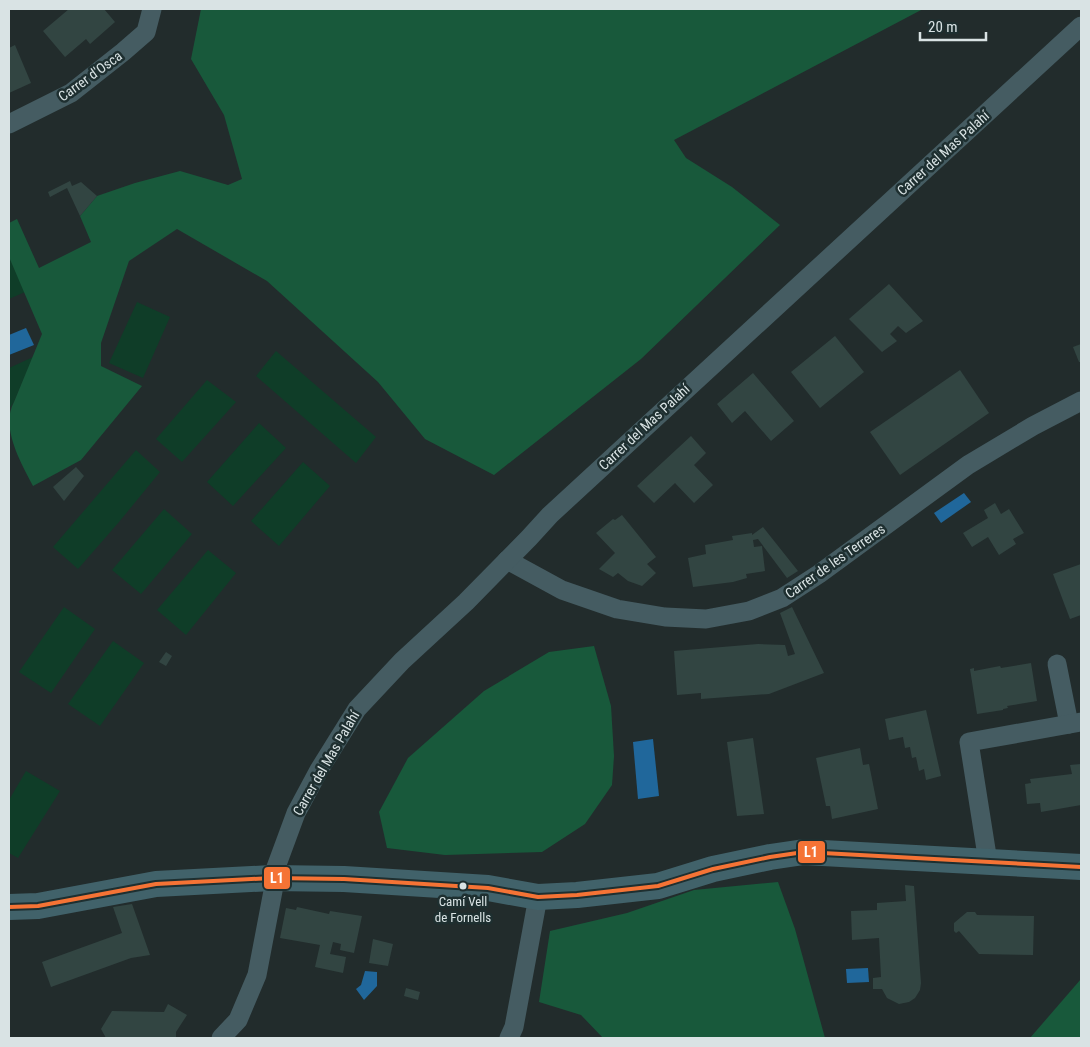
<svg xmlns="http://www.w3.org/2000/svg" width="1090" height="1047" font-family="'Roboto Condensed',sans-serif">
<style>
.green{fill:#0f3d28}
.forest{fill:#18593b}
.water{fill:#20679b}
.building{fill:#324542}
.lines{fill:none;stroke-linecap:round;stroke-linejoin:round}
.street{stroke:#455c62;stroke-width:19}
.secondary{stroke:#41626a;stroke-width:26}
.bus-1-casing{stroke:#1e2f30;stroke-width:8}
.bus-1{stroke:#f57335;stroke-width:4}
.bus-dot{fill:#d9e3e4;stroke:#1e2f30;stroke-width:2}
.labels{text-anchor:middle;dominant-baseline:central;stroke-width:5;stroke-linejoin:round;paint-order:stroke}
.bus-label{font-size:13px;fill:#d9e3e4;stroke:#1e2f30}
.street-label{font-size:14px;fill:#d9e3e4;stroke:#1e2f30}
.line-badge{stroke:#1e2f30;stroke-width:2}
.badge-label{font-size:14px;text-anchor:middle;font-weight:bold;fill:#fff}
</style>
<rect width="100%" height="100%" fill="#222c2c"/>
<g class="green">
<polygon points="9,257 25,292 9,299"/>
<polygon points="137,302 170,317 143,378 109,363"/>
<polygon points="276,351 376,437 356,463 256,376"/>
<polygon points="33,357 14,402 9,409 9,368"/>
<polygon points="207,380 236,402 182,462 156,439"/>
<polygon points="259,423 286,448 233,506 207,482"/>
<polygon points="136,450 160,472 119,522 78,569 53,547"/>
<polygon points="303,462 330,486 279,546 251,521"/>
<polygon points="164,509 192,534 141,594 112,570"/>
<polygon points="208,550 236,573 186,635 157,610"/>
<polygon points="64,607 95,629 51,693 19,672"/>
<polygon points="113,641 144,663 100,726 68,704"/>
<polygon points="26,771 60,791 18,858 9,853 9,800"/>
</g>
<g class="forest">
<path d="M 201,9 L 923,9 L 674,140 L 686,158 L 732,187 L 780,225 L 641,359 L 494,475 L 425,439 L 378,382 L 267,281 L 177,229 L 129,261 L 101,343 L 101,366 L 142,386 L 81,460 L 33,486 C 21,463 0,427 14,402 L 42,334 L 9,257 L 9,223 L 17,219 L 39,268 L 91,242 L 80,216 L 97,196 L 135,183 L 180,171 L 228,185 L 242,179 L 224,115 L 191,59 Z"/>
<polygon points="594,646 611,706 614,756 612,785 585,824 542,852 445,855 387,848 379,812 408,758 484,691 549,652"/>
<polygon points="778,882 795,929 825,1038 603,1038 581,1015 539,1002 550,931 627,913 694,890"/>
<polygon points="1081,979 1081,1038 1030,1038"/>
</g>
<g class="water">
<polygon points="26,328 34,345 9,355 9,335"/>
<polygon points="964,493 971,502 941,523 934,513"/>
<polygon points="653,739 659,796 638,799 633,742"/>
<polygon points="868,968 869,982 847,983 846,969"/>
<polygon points="365,971 377,972 377,986 364,1000 356,989 361,985"/>
</g>
<g class="building">
<polygon points="69,9 104,9 115,22 90,44 86,39 65,57 43,31"/>
<polygon points="15,45 31,83 9,93 9,48"/>
<polygon points="70,181 72,186 81,182 97,196 80,216 67,188 50,197 48,192"/>
<polygon points="889,284 923,321 906,333 898,326 890,334 897,341 882,352 849,319"/>
<polygon points="835,336 864,372 820,408 791,372"/>
<polygon points="1081,344 1081,362 1079,362 1073,347"/>
<polygon points="960,370 989,413 900,475 870,432"/>
<polygon points="753,373 794,421 771,441 745,411 732,423 717,404"/>
<polygon points="691,436 706,453 694,465 713,485 694,503 675,483 654,503 637,486"/>
<polygon points="76,467 84,476 64,501 53,487"/>
<polygon points="995,503 1001,514 1009,509 1024,533 1013,539 1016,544 999,555 988,537 972,547 963,533 988,518 984,510"/>
<polygon points="622,515 656,557 647,564 656,573 642,586 628,581 618,573 613,577 599,569 615,553 596,533 613,519 615,520"/>
<polygon points="763,527 798,571 787,578 758,539 753,540 754,547 762,546 765,571 746,574 747,578 733,582 693,587 688,558 706,554 705,545 733,540 732,536 752,533 752,535"/>
<polygon points="1081,564 1081,615 1070,619 1053,574"/>
<polygon points="792,607 824,673 769,694 701,699 701,693 677,695 674,651 758,644 785,645 788,656 795,654 780,613"/>
<polygon points="166,652 172,656 166,666 159,662"/>
<polygon points="1031,663 1037,701 1007,706 1008,708 1003,709 1003,710 977,714 970,669 974,668 974,671 1000,666 1001,668"/>
<polygon points="926,710 941,776 926,780 924,769 919,771 916,757 912,758 910,747 905,748 903,737 889,740 885,719"/>
<polygon points="753,738 764,814 737,816 727,742"/>
<polygon points="860,748 863,765 869,764 878,809 832,819 830,806 826,806 816,758"/>
<polygon points="1081,764 1081,805 1041,812 1040,803 1027,804 1025,784 1031,783 1030,779 1072,774 1070,765"/>
<polygon points="905,885 914,886 921,983 920,990 915,998 909,1002 899,1004 887,998 882,989 873,989 873,978 881,977 879,938 852,940 851,911 877,910 877,903 906,901"/>
<polygon points="132,904 150,955 131,958 51,987 42,962 122,933 113,907"/>
<polygon points="297,907 329,914 330,911 362,916 354,953 340,950 341,944 333,942 330,954 346,957 343,973 315,967 320,945 280,938 286,908 296,910"/>
<polygon points="967,912 975,912 977,915 1034,916 1033,955 979,954 959,931 956,933 954,931 954,923"/>
<polygon points="373,939 393,944 388,966 369,963"/>
<polygon points="406,988 420,992 418,1000 404,996"/>
<polygon points="168,1004 187,1015 176,1032 176,1038 106,1038 101,1029 112,1011 164,1012"/>
</g>
<g class="lines">
<g class="street">
<polyline points="9,124 71,93 123,52 146,32 152,9"/>
<polyline points="507,560 562,590 617,609 665,617 706,619 749,611 782,598 819,574 968,465 1033,426 1081,401"/>
<polyline points="1057,664 1069,724"/>
<polyline points="988,862 969,742 1081,722"/>
<polyline points="221,1038 238,1020 257,975 273,891 272,878 296,813 319,770 357,709 402,661 466,602 529,538 550,515 1081,26"/>
<polyline points="509,1038 514,1027 538,897"/>
</g>
<polyline class="secondary" points="9,907 38,906 156,884 272,878 344,879 488,888 538,897 577,895 658,886 713,869 770,857 804,852 1081,867"/>
<g class="bus-1-casing">
<polyline id="bus-1" points="9,907 38,906 156,884 272,878 344,879 488,888 538,897 577,895 658,886 713,869 770,857 804,852 1081,867"/>
</g>
<use href="#bus-1" class="bus-1"/>
</g>
<circle class="bus-dot" cx="463" cy="886" r="4.5"/>
<g class="labels">
<g class="bus-label">
<text x="463" y="901">Camí Vell<tspan x="463" dy="16">de Fornells</tspan></text>
</g>
<g class="street-label">
<text transform="translate(90 76) rotate(-36)">Carrer d'Osca</text>
<text transform="translate(943 153) rotate(-42)">Carrer del Mas Palahí</text>
<text transform="translate(644 427) rotate(-43)">Carrer del Mas Palahí</text>
<text transform="translate(835 561) rotate(-35)">Carrer de les Terreres</text>
<text transform="translate(326 763) rotate(-60)">Carrer del Mas Palahí</text>
</g>
</g>
<g class="line-badge">
<rect x="797" y="840" width="29" height="24" rx="5" fill="#f57335"/>
<rect x="263" y="866" width="28" height="24" rx="5" fill="#f57335"/>
</g>
<g class="badge-label">
<text x="811" y="857">L1</text>
<text x="277" y="883">L1</text>
</g>
<rect width="1090" height="1047" fill="none" stroke="#d9e3e4" stroke-width="20"/>
<path d="M920 32v8h66v-8" fill="none" stroke="#d9e3e4" stroke-width="2.5"/>
<text x="928" y="32" font-size="15" fill="#d9e3e4" stroke="#1e2f30" stroke-width="4" paint-order="stroke">20 m</text>
</svg>
